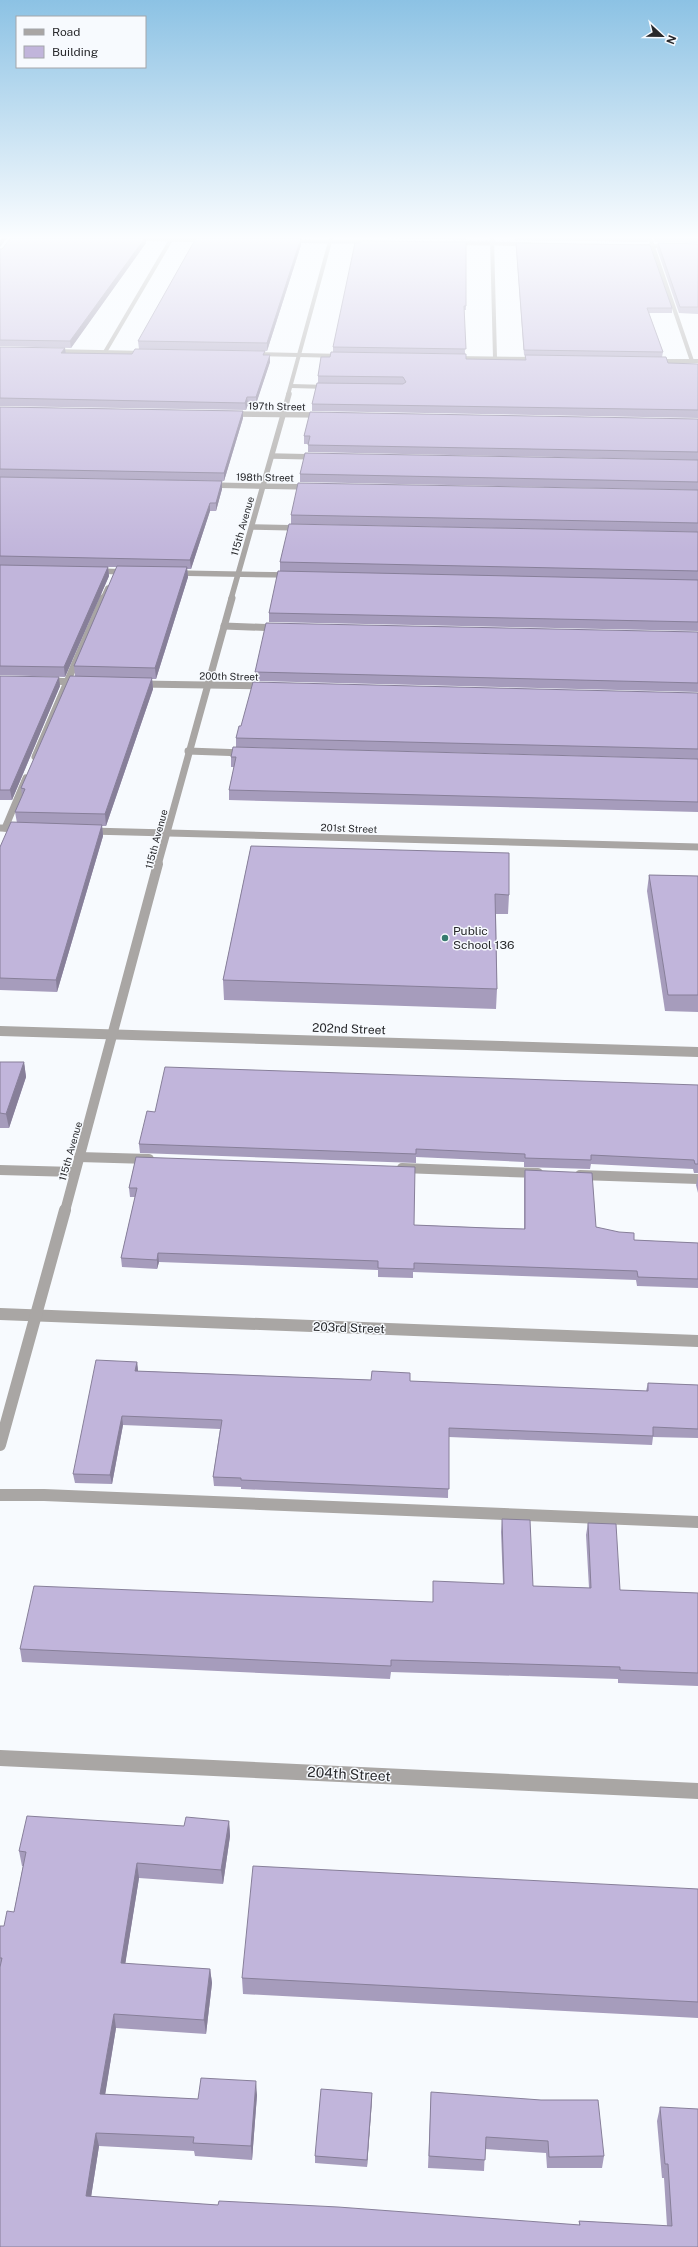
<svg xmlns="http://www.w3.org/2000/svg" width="698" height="2247" font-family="'Public Sans',sans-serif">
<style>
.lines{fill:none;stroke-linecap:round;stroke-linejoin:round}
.service-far4{stroke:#a9a6a4;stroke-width:4}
.service-far3{stroke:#a9a6a4;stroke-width:5.5}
.service-far2{stroke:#a9a6a4;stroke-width:7}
.service-far1{stroke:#a9a6a4;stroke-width:10}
.service{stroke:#a9a6a4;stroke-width:12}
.minor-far5{stroke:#a9a6a4;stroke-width:4}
.minor-far4{stroke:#a9a6a4;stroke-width:5.5}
.minor-far3{stroke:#a9a6a4;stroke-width:7}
.minor-far2{stroke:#a9a6a4;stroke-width:10}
.minor-far1{stroke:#a9a6a4;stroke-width:12}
.minor{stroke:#a9a6a4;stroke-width:16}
.wall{fill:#a69cbc}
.shaded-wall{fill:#877f99}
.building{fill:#c1b5db;stroke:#877f99}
.poi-dot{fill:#367a6e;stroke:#f7fafe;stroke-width:1.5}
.labels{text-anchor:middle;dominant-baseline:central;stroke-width:3;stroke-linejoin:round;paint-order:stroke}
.far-street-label{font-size:10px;fill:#28292c;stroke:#f7fafe}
.poi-label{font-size:12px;fill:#28292c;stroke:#f7fafe;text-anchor:start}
.street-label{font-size:12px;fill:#28292c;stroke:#f7fafe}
.near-street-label{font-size:14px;fill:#28292c;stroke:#f7fafe}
</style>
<rect width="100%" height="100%" fill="#f7fafe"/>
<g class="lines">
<polyline class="service-far4" points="291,386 329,387"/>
<g class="service-far3">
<polyline points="272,456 318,457"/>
<polyline points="253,527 302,528"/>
<polyline points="103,599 108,588"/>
</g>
<g class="service-far2">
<polyline points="224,626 278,628"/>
<polyline points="188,751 244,753"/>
<polyline points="35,757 103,598"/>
<polyline points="5,828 26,778"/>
</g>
<g class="service-far1">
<polyline points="79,1157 149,1159"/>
<polyline points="402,1168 538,1173"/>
<polyline points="0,1170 75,1172"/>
<polyline points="580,1175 698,1179"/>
</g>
<polyline class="service" points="0,1495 44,1495 698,1522"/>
<g class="minor-far5">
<polyline points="492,238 495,358"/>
<polyline points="650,238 692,361"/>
<polyline points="134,239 208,240"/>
<polyline points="288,241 374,242"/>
<polyline points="454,243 530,244"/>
<polyline points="638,246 698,246"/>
<polyline points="52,351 146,353"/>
<polyline points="105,352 172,238"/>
<polyline points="252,354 344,356"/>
<polyline points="454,358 538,359"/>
<polyline points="654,361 698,361"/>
<polyline points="288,395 331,238"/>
</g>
<g class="minor-far4">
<polyline points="230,414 322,415"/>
<polyline points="208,485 310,487"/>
<polyline points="96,571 128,572"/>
<polyline points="174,573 290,575"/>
<polyline points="231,599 289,394"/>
</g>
<g class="minor-far3">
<polyline points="46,681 80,682"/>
<polyline points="140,684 264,686"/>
<polyline points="0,828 22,829"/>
<polyline points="90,831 698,847"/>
<polyline points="158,865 232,598"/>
</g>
<g class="minor-far2">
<polyline points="0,1031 698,1052"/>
<polyline points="65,1211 158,864"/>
</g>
<g class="minor-far1">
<polyline points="0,1314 698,1341"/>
<polyline points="0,1445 65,1210"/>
</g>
<polyline class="minor" points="0,1758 698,1791"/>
</g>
<g class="wall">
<polygon points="146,238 146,243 71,348 0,346 0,249"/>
<polygon points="301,238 301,245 267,351 139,349 138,341"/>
<polygon points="362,238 466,238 466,240"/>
<polygon points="515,238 648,238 648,242 515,240"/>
<polygon points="653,238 698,238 698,243 655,242"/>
<polygon points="466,242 466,310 464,310 465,354 333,352 333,347"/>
<polygon points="516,243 672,308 672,313 649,313 663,352 662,357 524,355 516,247"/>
<polygon points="658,243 698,244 698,314 679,313 657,249"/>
<polygon points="0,347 66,353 132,354 265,355 270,355 270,362 256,404 248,404 246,410 0,406"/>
<polygon points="525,355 668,363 698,364 698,418 312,411 312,404 318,383 318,376 466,359 525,360"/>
<polygon points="0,407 243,411 243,418 224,481 0,477"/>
<polygon points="698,419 698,460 308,452 308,444 304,444 304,436"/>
<polygon points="698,460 698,490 300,482 300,474"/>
<polygon points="0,477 222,481 222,489 216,511 210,511 191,569 187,569 188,577 156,679 152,679 153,689 106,826 102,826 103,836 57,992 0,990 0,847 17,823 15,812 22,796 21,788 75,676 74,666 117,567 108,567 109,576 65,677 0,675"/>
<polygon points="698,490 698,532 291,524 291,515"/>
<polygon points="698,532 698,631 269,622 269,613 280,571 280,562"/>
<polygon points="698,632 698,692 256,681 255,672"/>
<polygon points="0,676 60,686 12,800 0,800"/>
<polygon points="698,693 698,759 236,747 236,738"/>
<polygon points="231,757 698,759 698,812 229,800 229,790 234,767 231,767"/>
<polygon points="251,846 509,895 508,914 496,914 497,989 496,1009 224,1000 223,980"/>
<polygon points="649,875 698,876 698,1012 665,1011 647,891"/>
<polygon points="0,1062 24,1062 26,1077 9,1128 0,1128"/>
<polygon points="698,1085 698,1173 694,1173 693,1169 591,1164 590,1169 524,1167 524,1162 416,1157 416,1163 140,1153 139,1144 155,1112"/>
<polygon points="136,1157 414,1225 524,1229 524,1179 525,1170 596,1227 634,1240 698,1243 698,1288 637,1286 636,1280 413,1272 413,1278 378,1277 378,1270 159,1262 157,1269 122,1267 121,1258 135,1197 130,1197 129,1188"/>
<polygon points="698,1176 698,1193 696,1185"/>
<polygon points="137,1362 138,1371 371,1380 410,1373 410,1381 646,1391 648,1383 698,1385 698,1438 653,1437 652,1445 449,1437 448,1498 241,1489 241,1487 214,1486 213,1477 220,1429 123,1425 112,1484 75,1483 73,1474"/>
<polygon points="502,1519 533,1586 589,1588 586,1535 588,1523 620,1590 698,1593 698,1686 618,1683 618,1679 391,1672 390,1679 22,1662 20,1649 432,1602 503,1584 501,1532"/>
<polygon points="229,1821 230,1836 223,1884 139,1878 125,1964 210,1969 212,1983 206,2034 116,2028 105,2094 198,2099 257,2095 252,2160 195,2156 194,2151 99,2146 91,2197 218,2205 579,2225 579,2221 667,2226 664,2178 662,2178 657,2121 660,2107 698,2247 0,2247 0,1926 4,1926 14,1912 23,1866 22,1866 19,1851 184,1826"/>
<polygon points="698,1889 698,2018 243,1994 242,1978"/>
<polygon points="431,2092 604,2156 602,2168 547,2168 546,2153 485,2149 484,2171 428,2168"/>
<polygon points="372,2093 367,2167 315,2163 315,2156"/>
</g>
<g class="shaded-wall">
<polygon points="2,238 7,238 0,247 0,240"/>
<polygon points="145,238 146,238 146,243 71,348 70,341"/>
<polygon points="301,238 301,245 267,351 267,343"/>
<polygon points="65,348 66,355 61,353"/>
<polygon points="270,355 270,362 256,404 256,397"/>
<polygon points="247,397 248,404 246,410 245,403"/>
<polygon points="243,411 243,418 224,481 224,473"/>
<polygon points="222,481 222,489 216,511 216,503"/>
<polygon points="210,503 210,511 191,569 190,560"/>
<polygon points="108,567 109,576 65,677 64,667"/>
<polygon points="187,567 188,577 156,679 155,668"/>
<polygon points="59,677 60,686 12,800 10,790"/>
<polygon points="152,678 153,689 106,826 105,814"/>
<polygon points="102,825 103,836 57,992 56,980"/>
<polygon points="24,1062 26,1077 9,1128 6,1114"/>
<polygon points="158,1253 159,1262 157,1269 157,1260"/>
<polygon points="137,1362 138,1371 135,1371"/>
<polygon points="122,1416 123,1425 112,1484 110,1475"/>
<polygon points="229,1821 230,1836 223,1884 221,1870"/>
<polygon points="137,1863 139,1878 123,1978 121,1963"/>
<polygon points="210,1969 212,1983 206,2034 204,2020"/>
<polygon points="114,2014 116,2028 103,2108 100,2094"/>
<polygon points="256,2081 257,2095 252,2160 251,2146"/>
<polygon points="372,2093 372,2101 367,2167 367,2160"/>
<polygon points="96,2133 99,2146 89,2210 86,2196"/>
</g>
<g class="building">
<polygon points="11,238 145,238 70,341 0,340 0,249 2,249"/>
<polygon points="196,238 301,238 267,343 138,341"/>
<polygon points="360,241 466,242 466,306 464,306 466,349 333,347 355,243 360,243"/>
<polygon points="516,243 650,245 672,308 647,308 663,352 524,350"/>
<polygon points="658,243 698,244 698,307 680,307"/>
<polygon points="0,347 65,348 61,353 132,354 135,349 265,351 263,355 270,355 256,397 247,397 245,403 0,398"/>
<polygon points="331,352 466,354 466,359 526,360 525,355 666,357 668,363 698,364 698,410 312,404 317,383 403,384 406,382 403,377 318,376 321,357 330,357"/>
<polygon points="0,407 243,411 224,473 0,469"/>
<polygon points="310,412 698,419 698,452 308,445 310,436 304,436"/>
<polygon points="305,453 698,460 698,482 300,474"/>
<polygon points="0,477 222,481 216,503 210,503 190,560 0,556"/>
<polygon points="298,483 698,490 698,523 291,515"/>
<polygon points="289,524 698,532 698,571 280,562"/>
<polygon points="0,565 108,567 64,667 0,666"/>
<polygon points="117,566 187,567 155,668 74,666"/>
<polygon points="278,571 698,580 698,622 269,613"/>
<polygon points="266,623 698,632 698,683 255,672"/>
<polygon points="0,676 59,677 10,790 0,790"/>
<polygon points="70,676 152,678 105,814 15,812 25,789 21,788"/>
<polygon points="253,682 698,693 698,749 236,738 239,726 241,726"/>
<polygon points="233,747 698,759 698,802 229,790 236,757 231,757"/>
<polygon points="11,822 102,825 56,980 0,978 0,847"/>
<polygon points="251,846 509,853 509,895 495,894 497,989 223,980"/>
<polygon points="649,875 698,876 698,995 668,995"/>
<polygon points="0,1062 24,1062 6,1114 0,1113"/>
<polygon points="165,1067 698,1085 698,1164 695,1164 694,1160 591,1155 591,1160 525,1158 525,1154 416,1149 416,1154 139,1144 147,1111 155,1112"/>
<polygon points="136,1157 415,1167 414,1225 488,1228 525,1229 525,1170 592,1173 596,1227 619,1232 634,1233 634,1240 698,1243 698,1279 638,1277 637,1271 414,1263 414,1269 378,1268 378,1261 158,1253 157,1260 121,1258 137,1188 129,1188"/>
<polygon points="96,1360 137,1362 135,1371 371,1380 372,1371 410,1373 410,1381 648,1391 648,1383 698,1385 698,1429 653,1427 653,1436 449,1428 449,1489 241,1480 241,1478 213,1477 222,1420 122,1416 110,1475 73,1474"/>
<polygon points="502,1519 530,1520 533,1586 591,1588 588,1523 616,1524 620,1590 698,1593 698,1673 620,1670 620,1667 391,1660 391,1666 20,1649 34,1586 433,1602 433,1581 504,1584"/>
<polygon points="27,1816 184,1826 186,1817 229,1821 221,1870 137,1863 121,1963 210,1969 204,2020 114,2014 100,2094 198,2099 201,2078 256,2081 251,2146 193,2143 194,2137 96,2133 86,2196 218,2205 219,2201 338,2207 580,2225 579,2221 672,2226 668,2164 665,2164 660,2107 698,2109 698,2247 0,2247 0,1967 2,1958 0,1958 0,1926 4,1926 7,1911 14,1912 26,1852 19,1851"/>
<polygon points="253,1866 698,1889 698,2002 242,1978"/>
<polygon points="321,2089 372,2093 367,2160 315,2156"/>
<polygon points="431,2092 541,2100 598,2100 604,2156 549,2157 548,2141 486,2137 485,2160 429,2156"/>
</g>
<linearGradient id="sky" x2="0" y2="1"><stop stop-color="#8cc2e4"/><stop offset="0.43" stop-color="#fbfdff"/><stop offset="1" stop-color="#fbfdff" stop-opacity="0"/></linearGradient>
<rect width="698" height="553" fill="url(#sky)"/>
<circle class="poi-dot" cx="445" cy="938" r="4"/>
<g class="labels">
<g class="far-street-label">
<text transform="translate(277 406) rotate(1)">197th Street</text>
<text transform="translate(265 477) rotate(1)">198th Street</text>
<text transform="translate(242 526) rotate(-74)">115th Avenue</text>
<text transform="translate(229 676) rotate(1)">200th Street</text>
<text transform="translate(349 828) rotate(2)">201st Street</text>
<text transform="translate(156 839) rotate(-75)">115th Avenue</text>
<text transform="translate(70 1151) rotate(-74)">115th Avenue</text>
</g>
<g class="poi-label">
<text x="453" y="931">Public<tspan x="453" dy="14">School 136</tspan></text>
</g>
<g class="street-label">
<text transform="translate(349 1029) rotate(2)">202nd Street</text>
<text transform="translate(349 1328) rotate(2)">203rd Street</text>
</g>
<g class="near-street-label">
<text transform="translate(349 1774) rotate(3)">204th Street</text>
</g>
</g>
<rect x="16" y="16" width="130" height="52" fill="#f7fafe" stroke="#a4a6aa"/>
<rect x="24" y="29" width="20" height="6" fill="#a9a6a4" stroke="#a4a6aa"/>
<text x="52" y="36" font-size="12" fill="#28292c">Road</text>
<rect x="24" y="46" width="20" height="12" fill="#c1b5db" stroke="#a4a6aa"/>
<text x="52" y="56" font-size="12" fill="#28292c">Building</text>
<g transform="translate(662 36) rotate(112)" stroke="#f7fafe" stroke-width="3" paint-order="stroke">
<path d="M0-3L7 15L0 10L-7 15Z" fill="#28292c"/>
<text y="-6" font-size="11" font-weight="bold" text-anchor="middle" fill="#28292c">N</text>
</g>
</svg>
